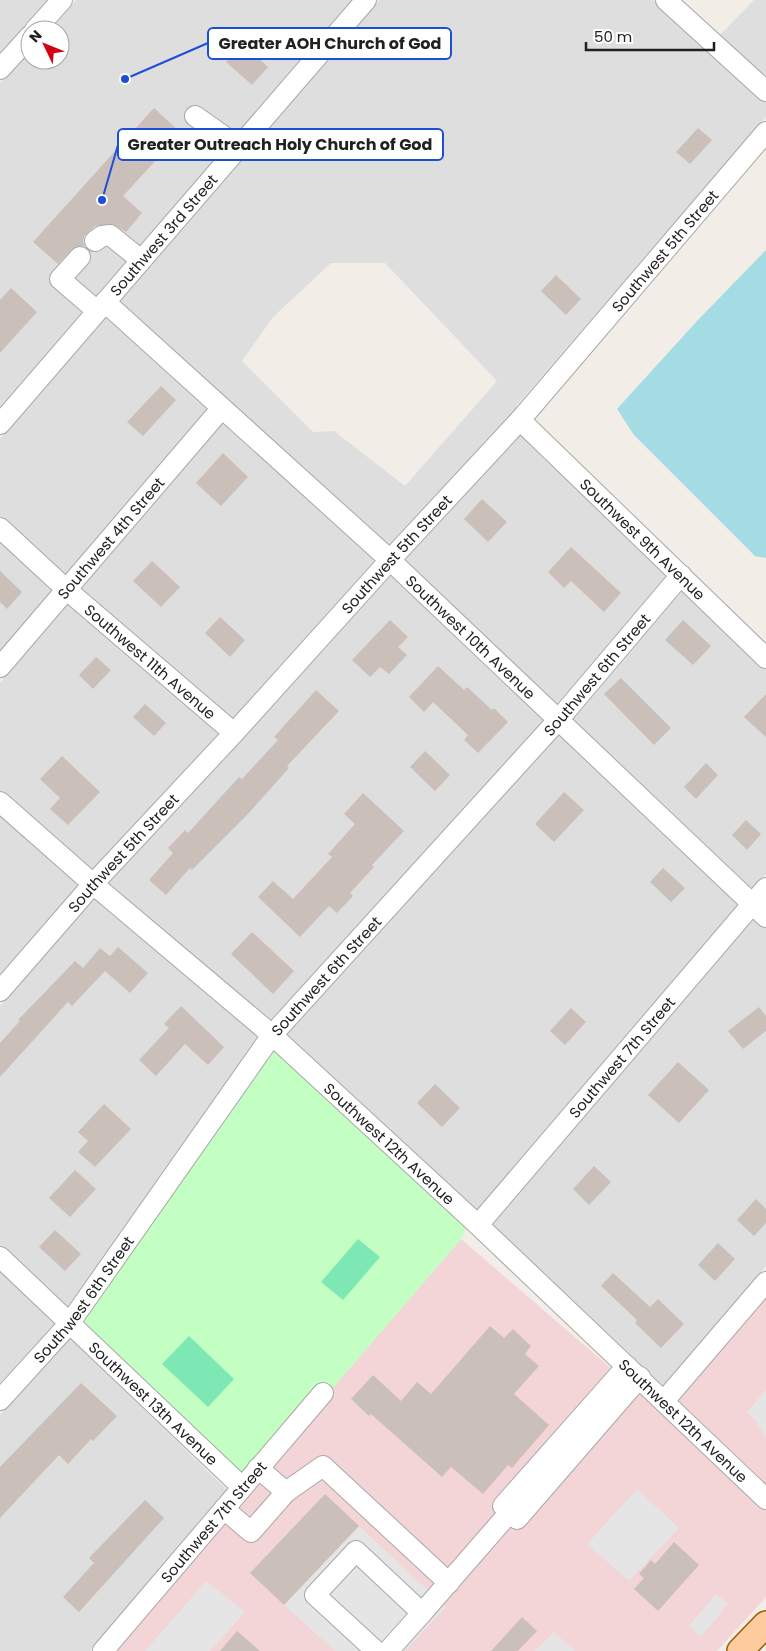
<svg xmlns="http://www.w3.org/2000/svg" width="766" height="1651" font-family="Poppins,sans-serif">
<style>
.residential{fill:#dfdede;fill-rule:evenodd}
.commercial{fill:#f4d5d7}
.park{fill:#c3ffc2}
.pitch{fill:#7ee8b5}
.parking{fill:#e5e5e5}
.water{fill:#a4dce4}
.building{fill:#cbbfba}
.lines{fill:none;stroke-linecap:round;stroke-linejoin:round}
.minor-casing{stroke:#a8a8a8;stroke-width:22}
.major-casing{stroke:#9f5a00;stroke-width:28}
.minor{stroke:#fff;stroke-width:20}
.major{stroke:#ffcca0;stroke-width:25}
.labels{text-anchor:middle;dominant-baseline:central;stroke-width:4.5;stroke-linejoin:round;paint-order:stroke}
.street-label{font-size:15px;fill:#212121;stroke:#fff}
.leader{fill:none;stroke:#1d4ed8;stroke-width:2}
.callout-dot{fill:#1d4ed8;stroke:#fff;stroke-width:2}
.callout{fill:#fff;stroke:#1d4ed8;stroke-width:2}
.callout-label{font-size:16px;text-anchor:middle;font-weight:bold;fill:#212121}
</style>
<rect width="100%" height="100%" fill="#f2eee7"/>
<g class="residential">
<polygon points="0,0 49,0 0,54"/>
<polygon points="76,0 353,0 0,409 0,83 30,50 30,60 60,60 60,30 49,30"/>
<path d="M 379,0 L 653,0 L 766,102 L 766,117 L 516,406 L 517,408 L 389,547 L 118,302 ZM 331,263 L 385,263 L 497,381 L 405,486 L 334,431 L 313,432 L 242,361 L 273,317 Z"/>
<polygon points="754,0 766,0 766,79 719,36"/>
<polygon points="106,315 209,409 65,577 0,516 0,439"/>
<polygon points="223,422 377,560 232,721 80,590"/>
<polygon points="521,433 668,575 557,706 403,561"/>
<polygon points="0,540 54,590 0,652"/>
<polygon points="391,573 546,719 271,1022 107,884 236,746"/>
<polygon points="683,589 766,670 766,874 751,890 571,720"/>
<polygon points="69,603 221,733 92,871 0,790 0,683"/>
<polygon points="560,733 739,903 476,1211 285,1036"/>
<polygon points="0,813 80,884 0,976"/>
<polygon points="95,897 260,1036 67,1310 0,1245 0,1006"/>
<polygon points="754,917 766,928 766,1266 663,1387 490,1225"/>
<polygon points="0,1269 56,1324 0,1385"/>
<polygon points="70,1338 227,1490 90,1651 0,1651 0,1415"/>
</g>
<g class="commercial">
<polygon points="461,1239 657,1408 658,1407 766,1511 766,1597 717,1651 117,1651 335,1394 331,1390"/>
<polygon points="766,1297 766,1487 677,1401"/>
</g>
<polygon class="park" points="275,1049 467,1227 461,1239 331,1390 321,1381 241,1473 81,1324"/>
<g class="pitch">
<polygon points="358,1239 380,1257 343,1300 321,1282"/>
<polygon points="189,1336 234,1379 208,1407 162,1364"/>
</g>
<g class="parking">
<polygon points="766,1390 766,1438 756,1421 747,1412"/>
<polygon points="637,1489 679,1528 629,1581 587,1544"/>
<polygon points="359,1526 446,1607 405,1651 335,1651 284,1605"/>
<polygon points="206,1581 245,1612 210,1651 145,1651"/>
<polygon points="716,1594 728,1604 701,1637 689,1626"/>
<polygon points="554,1632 575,1651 535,1651"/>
</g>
<polygon class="water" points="766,250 766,558 755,556 634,435 617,409 697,321"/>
<g class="building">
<polygon points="243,44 268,67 252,85 226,62"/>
<polygon points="154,108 181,133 123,196 142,213 126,232 113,224 95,226 84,236 83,242 85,246 77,246 72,249 58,264 33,242"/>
<polygon points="698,128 712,140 690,164 676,152"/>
<polygon points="556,275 581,299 566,315 541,291"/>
<polygon points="11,288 37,312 0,353 0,300"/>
<polygon points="161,386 176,400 143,436 127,422"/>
<polygon points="223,453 248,477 221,506 196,483"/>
<polygon points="482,499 507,522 488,542 464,519"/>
<polygon points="571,547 621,593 604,612 571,581 564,588 548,572"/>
<polygon points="152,561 180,587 161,607 133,581"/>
<polygon points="0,571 22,592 7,609 0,602"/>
<polygon points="220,617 245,640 230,657 205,633"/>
<polygon points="390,620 408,637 398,647 407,655 389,674 380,667 370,677 352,660"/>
<polygon points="683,620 711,646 693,665 665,640"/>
<polygon points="96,657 111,670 93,689 79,675"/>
<polygon points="438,666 464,690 467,687 492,710 494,708 508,722 478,753 464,740 468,735 433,702 424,712 409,697"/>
<polygon points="621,678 671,728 654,745 604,694"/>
<polygon points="316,690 339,711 287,766 289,768 247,815 192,870 190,868 166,895 149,880 173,853 168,848 185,830 188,833 239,777 242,779 278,740 274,737"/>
<polygon points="766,694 766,737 744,717"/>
<polygon points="145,704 166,723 154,736 133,717"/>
<polygon points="425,751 450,775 435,791 410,767"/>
<polygon points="62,756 100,792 68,825 50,809 60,798 40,779"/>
<polygon points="706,763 718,775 696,799 684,787"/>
<polygon points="564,792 584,810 554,842 535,824"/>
<polygon points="363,793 404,831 372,865 374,867 350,893 353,896 337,913 329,906 300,937 258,897 273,881 293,899 332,857 328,854 355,824 344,814"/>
<polygon points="746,820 761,834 747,850 732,835"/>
<polygon points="663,868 685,888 671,902 650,882"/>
<polygon points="252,932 294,971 273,994 231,954"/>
<polygon points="118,947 148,973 130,993 105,971 72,1006 68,1002 0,1077 0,1043 20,1021 18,1020 75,961 83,968 100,948 110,956"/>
<polygon points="181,1006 224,1047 208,1065 185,1044 156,1076 139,1060 169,1028 164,1024"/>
<polygon points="759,1007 766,1016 766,1031 743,1049 728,1031"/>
<polygon points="571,1008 586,1022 565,1045 550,1031"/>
<polygon points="678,1062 709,1090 679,1123 648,1095"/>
<polygon points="435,1084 460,1108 442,1127 417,1103"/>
<polygon points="104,1104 131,1129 95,1167 78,1152 88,1141 78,1132"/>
<polygon points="594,1166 611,1182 589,1205 573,1189"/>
<polygon points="75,1170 96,1189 70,1217 49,1198"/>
<polygon points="756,1199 766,1209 766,1223 754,1236 737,1220"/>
<polygon points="55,1230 81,1254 65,1271 39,1247"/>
<polygon points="718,1243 735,1259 715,1281 698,1265"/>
<polygon points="613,1273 650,1307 658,1299 684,1324 661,1348 635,1323 637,1320 601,1286"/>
<polygon points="490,1326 504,1338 513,1329 531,1346 525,1354 539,1366 514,1394 549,1425 512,1468 508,1465 483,1494 451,1467 442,1477 371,1414 369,1416 351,1399 373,1375 401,1401 417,1382 431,1394"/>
<polygon points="81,1383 117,1416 93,1441 91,1439 68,1464 59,1455 0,1518 0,1467"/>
<polygon points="325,1494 359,1526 284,1605 250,1573"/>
<polygon points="145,1500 164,1518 79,1612 63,1597 94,1563 89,1558"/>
<polygon points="674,1542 699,1565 658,1611 634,1589 644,1578 639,1574 651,1560 655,1564"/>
<polygon points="522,1617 537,1631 518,1651 491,1651"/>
<polygon points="237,1631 260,1651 220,1651"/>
</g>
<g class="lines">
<g class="minor-casing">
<g id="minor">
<polyline points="666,0 766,91"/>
<polyline points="35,30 62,0"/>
<polyline points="0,69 30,36"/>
<polyline points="195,116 239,147"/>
<polyline points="95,241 102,236 110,235 141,260"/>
<polyline points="80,257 60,279 97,311"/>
<path id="s1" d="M 105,302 L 390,560 L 766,917"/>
<path id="s2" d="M 520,420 L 766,658"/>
<path id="s3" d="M 0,424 L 366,0"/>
<path id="s4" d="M 0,528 L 67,590 L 234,733"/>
<path id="s5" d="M 0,667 L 221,409"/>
<path id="s6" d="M 0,802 L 93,884 L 272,1035 L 478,1225 L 766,1499"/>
<path id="s7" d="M 0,991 L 93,884 L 234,733 L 390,560 L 520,420 L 766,132"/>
<path id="s8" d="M 478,1225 L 766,888"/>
<path id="s9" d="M 0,1257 L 242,1487"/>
<polyline points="627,1366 503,1506 517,1519 640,1377"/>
<path id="s10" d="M 0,1400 L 69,1324 L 272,1035 L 559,719 L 681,575"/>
<polyline points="664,1401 766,1282"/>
<polyline points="258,1468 286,1492"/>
<polyline points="224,1509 251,1532 286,1492 323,1466 449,1583"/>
<polyline points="422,1613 510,1512"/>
<path id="s11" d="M 103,1651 L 323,1393"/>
<polyline points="376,1651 315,1595 356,1551 422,1613 388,1651"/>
</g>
</g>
<g class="major-casing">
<polyline id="major" points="740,1651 766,1624"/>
</g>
<use href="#minor" class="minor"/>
<use href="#major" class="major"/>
</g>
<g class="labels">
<g class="street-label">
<text stroke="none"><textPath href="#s3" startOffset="250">Southwest 3rd Street</textPath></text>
<text stroke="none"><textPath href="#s7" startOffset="995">Southwest 5th Street</textPath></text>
<text stroke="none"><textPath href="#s5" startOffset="170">Southwest 4th Street</textPath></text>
<text stroke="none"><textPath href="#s2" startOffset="171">Southwest 9th Avenue</textPath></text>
<text stroke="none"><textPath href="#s7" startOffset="590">Southwest 5th Street</textPath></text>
<text stroke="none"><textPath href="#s1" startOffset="496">Southwest 10th Avenue</textPath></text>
<text stroke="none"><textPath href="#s4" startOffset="201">Southwest 11th Avenue</textPath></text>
<text stroke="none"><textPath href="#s10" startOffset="941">Southwest 6th Street</textPath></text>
<text stroke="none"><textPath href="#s7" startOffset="185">Southwest 5th Street</textPath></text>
<text stroke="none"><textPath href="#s10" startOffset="536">Southwest 6th Street</textPath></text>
<text stroke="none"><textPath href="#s8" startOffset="221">Southwest 7th Street</textPath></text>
<text stroke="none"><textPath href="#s6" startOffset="518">Southwest 12th Avenue</textPath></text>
<text stroke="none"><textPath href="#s10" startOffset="131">Southwest 6th Street</textPath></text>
<text stroke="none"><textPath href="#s9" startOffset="212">Southwest 13th Avenue</textPath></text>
<text stroke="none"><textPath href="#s6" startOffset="922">Southwest 12th Avenue</textPath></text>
<text stroke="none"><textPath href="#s11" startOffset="170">Southwest 7th Street</textPath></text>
</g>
</g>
<path class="leader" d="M125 79L208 43M102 200L118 145"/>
<g class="callout-dot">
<circle cx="125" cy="79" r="5"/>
<circle cx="102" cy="200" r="5"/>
</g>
<g class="callout">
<rect x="208" y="28" width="243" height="31" rx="5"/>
<rect x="118" y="129" width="325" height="31" rx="5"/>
</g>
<g class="callout-label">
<text x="330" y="49">Greater AOH Church of God</text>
<text x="280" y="150">Greater Outreach Holy Church of God</text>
</g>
<g transform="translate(45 45) rotate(313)"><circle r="24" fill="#ffffff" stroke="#a6a6a6"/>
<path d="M0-4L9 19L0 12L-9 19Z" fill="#d30015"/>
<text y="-8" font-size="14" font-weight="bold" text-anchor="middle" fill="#212121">N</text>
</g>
<path d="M586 42v8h128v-8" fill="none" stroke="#212121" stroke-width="2.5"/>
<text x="594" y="42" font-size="15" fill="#212121" stroke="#ffffff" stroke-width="4" paint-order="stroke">50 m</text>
</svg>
